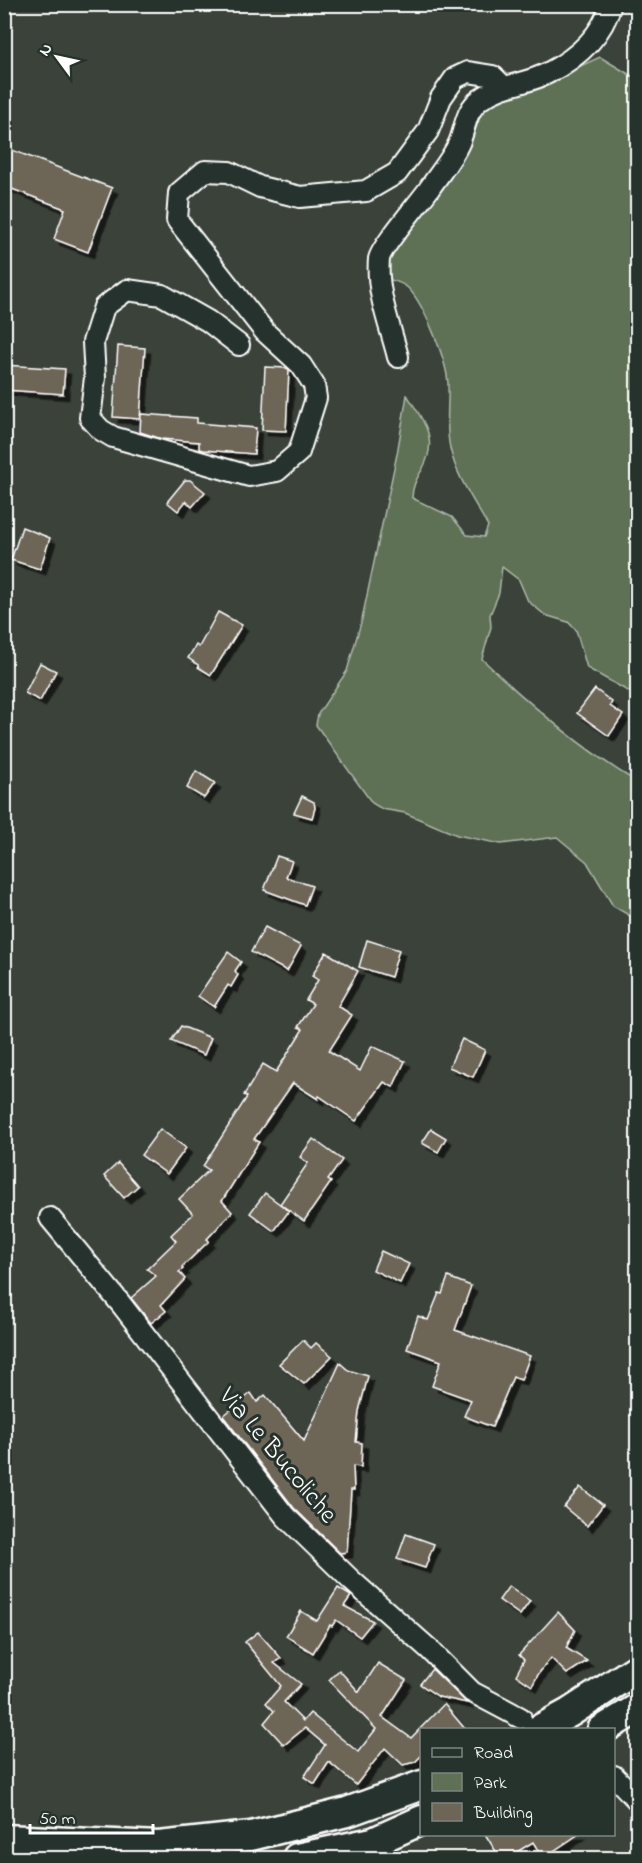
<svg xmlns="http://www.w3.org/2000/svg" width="642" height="1863" font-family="'Indie Flower',sans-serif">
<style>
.green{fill:#5e7154;stroke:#aeb8aa;stroke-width:1.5}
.building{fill:#6d6556;stroke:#fff;stroke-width:1.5;filter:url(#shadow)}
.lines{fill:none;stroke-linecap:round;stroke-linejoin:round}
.minor-casing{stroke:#fff;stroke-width:24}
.highway-casing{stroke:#fff;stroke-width:33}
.minor{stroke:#26332d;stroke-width:20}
.highway{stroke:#26332d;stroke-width:28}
.highway-bridge-casing{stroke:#fff;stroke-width:33;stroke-linecap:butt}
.highway-bridge{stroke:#26332d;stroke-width:28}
.labels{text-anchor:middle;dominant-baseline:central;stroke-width:6;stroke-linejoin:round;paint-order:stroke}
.street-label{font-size:26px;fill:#fff;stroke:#26332d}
</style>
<defs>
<filter id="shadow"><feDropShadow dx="5.5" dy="5.5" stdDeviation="0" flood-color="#0009"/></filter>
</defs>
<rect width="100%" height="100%" fill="#3b4239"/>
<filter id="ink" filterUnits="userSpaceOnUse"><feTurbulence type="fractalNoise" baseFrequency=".0167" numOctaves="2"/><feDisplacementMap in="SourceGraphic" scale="12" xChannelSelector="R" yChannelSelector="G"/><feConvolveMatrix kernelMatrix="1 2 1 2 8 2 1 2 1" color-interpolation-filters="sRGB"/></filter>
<g filter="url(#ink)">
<path class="green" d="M 600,57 L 637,79 L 637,695 L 626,690 L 587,668 L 576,630 L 568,622 L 545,615 L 528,601 L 519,580 L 502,567 L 499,593 L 490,615 L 491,627 L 482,659 C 530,705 580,748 637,782 L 637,920 L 613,906 L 587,862 L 557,837 L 501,844 L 457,835 L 405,813 L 382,809 L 372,803 L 316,725 L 318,714 L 347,671 L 362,619 L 397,454 L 407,395 C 423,420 439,438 423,468 C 417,478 412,486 412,498 L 452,517 L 467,535 L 484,537 L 488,526 C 474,501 456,476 450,448 C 445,426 449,406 448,384 C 447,361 424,304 408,288 C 402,282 390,280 382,277 L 385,256 L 468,149 L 482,112 L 494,102 L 541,84 Z"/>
<g class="building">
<polygon points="4,147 112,188 88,252 54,239 65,209 4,186"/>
<polygon points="118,346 145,348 140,419 113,417"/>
<polygon points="4,365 65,369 63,394 4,390"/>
<polygon points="265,367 287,368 289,370 286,431 262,430"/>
<polygon points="141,414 197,418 197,423 256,428 254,454 203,450 199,449 199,442 162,439 140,432"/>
<polygon points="185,480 190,480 205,492 192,507 186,501 178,511 167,502"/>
<polygon points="22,527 50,538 40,569 11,560"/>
<polygon points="218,612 242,625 211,675 198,667 198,665 188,658 196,645 199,647"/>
<polygon points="40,663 56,671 40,701 25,693"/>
<polygon points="595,689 612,702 610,706 623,715 609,736 577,713"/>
<polygon points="196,771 215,783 204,798 187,788"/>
<polygon points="302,796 314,802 315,808 312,818 294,813"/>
<polygon points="277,856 292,861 286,877 312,886 305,905 264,890"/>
<polygon points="265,927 301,946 287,971 251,952"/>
<polygon points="367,940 399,950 391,977 359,967"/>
<polygon points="228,952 241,962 235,971 238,975 231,987 228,985 214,1007 198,996"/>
<polygon points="326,952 358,971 338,1006 352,1015 329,1051 360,1071 372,1046 405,1061 393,1087 384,1082 356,1121 319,1096 318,1099 293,1083 254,1139 259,1142 222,1201 232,1212 207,1239 209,1241 182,1267 183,1269 179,1272 185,1279 161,1305 166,1311 151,1323 131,1298 156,1276 147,1269 176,1241 171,1235 193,1214 179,1199 209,1170 203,1166 247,1097 244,1095 263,1064 276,1072 303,1029 298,1027 313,1004 306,1000 318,980 312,976"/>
<polygon points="181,1026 211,1038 204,1055 171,1041"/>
<polygon points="462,1039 485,1050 473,1077 449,1067"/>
<polygon points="160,1129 186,1148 167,1174 141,1155"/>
<polygon points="431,1129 446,1138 438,1152 422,1143"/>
<polygon points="313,1139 342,1160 328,1180 331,1182 304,1221 280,1204 308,1163 300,1157"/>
<polygon points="118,1163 138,1186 124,1198 104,1176"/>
<polygon points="265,1193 289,1211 274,1231 250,1213"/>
<polygon points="381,1251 409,1264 400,1283 373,1270"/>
<polygon points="448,1277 471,1286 455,1330 530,1356 521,1380 513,1377 492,1427 464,1416 471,1400 432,1386 441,1361 407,1349 418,1316 428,1320 439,1293 442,1294"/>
<polygon points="303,1340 311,1348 316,1343 332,1356 304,1384 279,1364"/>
<polygon points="340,1363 348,1370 368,1376 359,1411 356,1442 362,1443 361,1467 353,1466 354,1490 351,1490 347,1552 340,1553 294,1508 223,1416 251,1393 257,1402 265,1395 304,1441"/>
<polygon points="580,1487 603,1505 587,1526 564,1507"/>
<polygon points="406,1534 434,1544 425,1568 397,1559"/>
<polygon points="509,1586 530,1601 520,1615 499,1600"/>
<polygon points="338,1588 351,1596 344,1606 373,1621 360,1637 336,1620 332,1626 330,1625 313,1653 286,1636 301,1611 317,1621"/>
<polygon points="558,1612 575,1630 566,1648 587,1661 567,1674 551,1658 539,1673 532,1686 516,1675 524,1660 519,1655"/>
<polygon points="258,1632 281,1658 274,1663 301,1684 284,1702 303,1721 310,1713 358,1752 376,1729 329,1680 339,1670 359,1692 378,1663 406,1680 382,1717 411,1738 444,1704 466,1730 422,1730 422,1755 415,1762 403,1765 385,1748 356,1785 329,1762 315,1784 304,1777 325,1745 305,1728 284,1745 264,1723 274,1711 266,1703 281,1686 245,1642"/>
<polygon points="432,1669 464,1700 467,1703 439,1697 420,1684"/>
<polygon points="485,1834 579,1834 543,1858 533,1842 507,1858 500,1858"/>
</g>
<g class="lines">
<g class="minor-casing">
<g id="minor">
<polyline points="239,345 208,321 162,295 127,290 104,307 93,342 95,378 90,418 101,430 113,437 249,476 277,471 299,452 316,398 314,385 301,365 265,332 177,220 179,193 205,171 229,172 260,187 300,197 366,191 397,173 428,131 441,98 455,78 468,72 493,76 504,87"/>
<path d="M 398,357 C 390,325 376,292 379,259 C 381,247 420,202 429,189 C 439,174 452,159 459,143 C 466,127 465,110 481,99 C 501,84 527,84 548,73 C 577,58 602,36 611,4"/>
<polyline points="50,1218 121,1304 285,1516 352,1581 429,1649 472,1692 521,1718"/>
<polyline points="614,1776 638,1801"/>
</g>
</g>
<g class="highway-casing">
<g id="highway">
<polyline points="602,1730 638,1708"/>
<polyline points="4,1839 159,1846 251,1836 347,1812 422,1785"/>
<polyline points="297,1858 373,1842 422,1820"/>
</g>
</g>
<use href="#minor" class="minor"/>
<use href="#highway" class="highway"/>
<g class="highway-bridge-casing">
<polyline id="highway-bridge" points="538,1730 569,1713 638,1668"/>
</g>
<use href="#highway-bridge" class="highway-bridge"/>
</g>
</g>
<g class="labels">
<g class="street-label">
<text transform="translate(277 1456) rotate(50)">Via Le Bucoliche</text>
</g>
</g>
<rect width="642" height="1863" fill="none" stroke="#26332d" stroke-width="24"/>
<rect x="12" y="12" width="618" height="1839" fill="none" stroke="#fff" stroke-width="2" filter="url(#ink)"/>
<rect x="420" y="1728" width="195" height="108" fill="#26332d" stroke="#7d8581" stroke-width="1.5"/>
<rect x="432" y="1748" width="30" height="9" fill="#26332d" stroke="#7d8581" stroke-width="1.5"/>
<text x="474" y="1758" font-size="18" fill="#ffffff">Road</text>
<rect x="432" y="1773" width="30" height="18" fill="#5e7154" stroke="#7d8581" stroke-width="1.5"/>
<text x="474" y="1788" font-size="18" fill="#ffffff">Park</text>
<rect x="432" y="1803" width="30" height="18" fill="#6d6556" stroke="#7d8581" stroke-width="1.5"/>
<text x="474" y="1818" font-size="18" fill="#ffffff">Building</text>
<g transform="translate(57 57) rotate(303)" stroke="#26332d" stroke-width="4.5" paint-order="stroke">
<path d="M0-4.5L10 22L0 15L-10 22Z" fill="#ffffff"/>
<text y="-9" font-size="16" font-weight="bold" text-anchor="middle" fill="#ffffff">N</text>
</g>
<path d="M30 1824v9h123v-9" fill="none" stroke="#ffffff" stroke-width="3"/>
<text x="39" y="1824" font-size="18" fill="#ffffff" stroke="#26332d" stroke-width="4.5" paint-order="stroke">50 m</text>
</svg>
